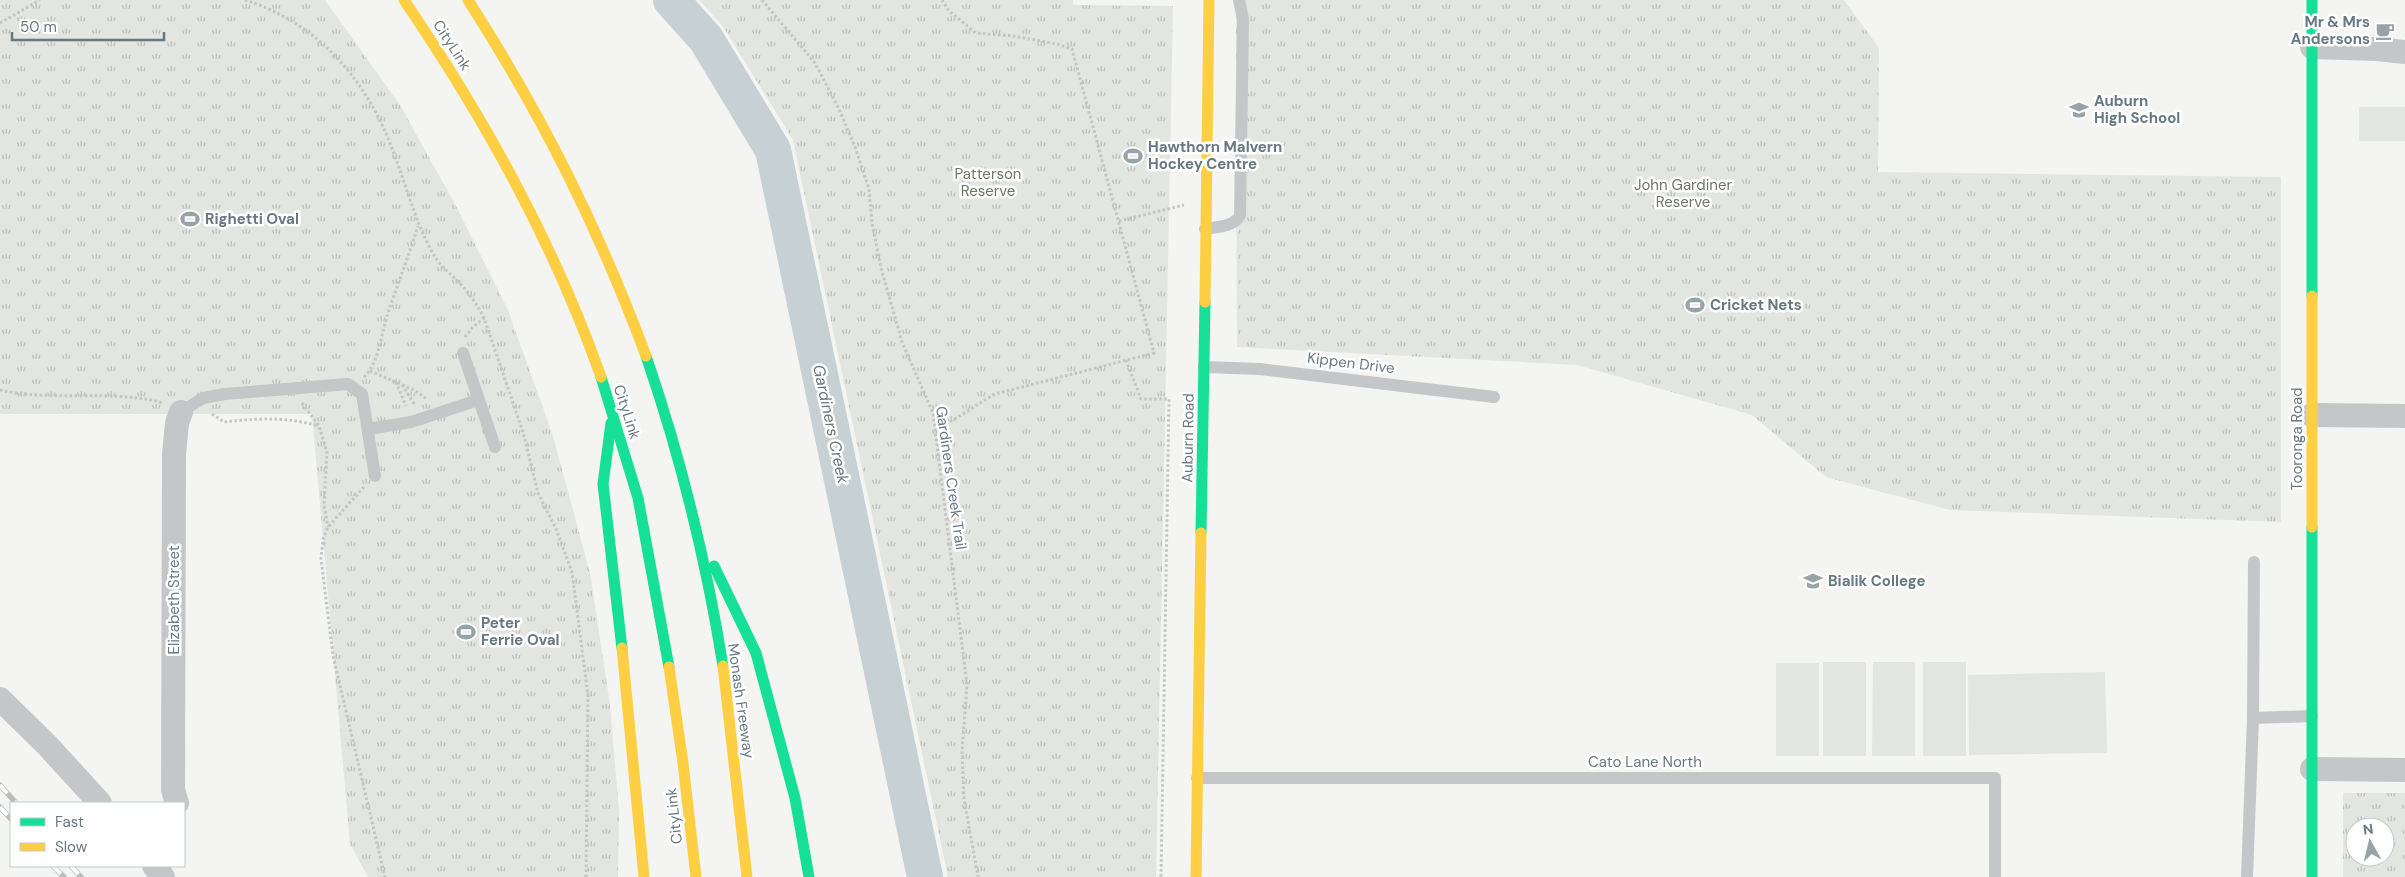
<svg xmlns="http://www.w3.org/2000/svg" width="2405" height="877" font-family="'DM Sans',sans-serif">
<style>
.grass{fill:#e3e5e0}
.park{fill:url(#park-tufts);fill-rule:evenodd}
.lines{fill:none;stroke-linecap:round;stroke-linejoin:round}
.river{stroke:#c7d0d2;stroke-width:36}
.path{stroke:#c3c4c4;stroke-width:3;stroke-dasharray:2.5 2.5;stroke-linecap:butt}
.lane{stroke:#c4c6c7;stroke-width:12}
.street{stroke:#c4c6c7;stroke-width:24}
.fast{stroke:#16e098;stroke-width:11}
.slow{stroke:#ffcf43;stroke-width:11}
.rail-casing{stroke:#bbbdbd;stroke-width:5.5}
.rail{stroke:#fff;stroke-width:4;stroke-dasharray:11;stroke-linecap:butt}
.labels{text-anchor:middle;dominant-baseline:central;stroke-width:5;stroke-linejoin:round;paint-order:stroke}
.poi-label{font-size:15px;font-weight:bold;fill:#677880;stroke:#fff;text-anchor:start}
.street-label{font-size:15px;fill:#677880;stroke:#fff}
.park-label{font-size:15px;fill:#6b7865;stroke:#fff}
.water-label{font-size:16px;font-style:italic;fill:#63797d;stroke:#fff}
</style>
<defs>
<pattern id="park-tufts" width="24" height="20" patternUnits="userSpaceOnUse" patternTransform="scale(1.25)"><rect width="24" height="20" fill="#e3e5e0"/><path d="M3 7l-1-3M5 7V3M7 7l1-3M15 17l-1-3M17 17v-4M19 17l1-3" fill="none" stroke="#bcbebb"/></pattern>
</defs>
<rect width="100%" height="100%" fill="#f4f4f3"/>
<g class="grass">
<rect x="2359" y="107" width="46" height="34"/>
<rect x="1823" y="662" width="43" height="94"/>
<polygon points="1873,662 1915,662 1915,756 1872,756"/>
<rect x="1923" y="662" width="43" height="94"/>
<rect x="1776" y="663" width="43" height="93"/>
<polygon points="2105,672 2107,753 1969,755 1968,675"/>
</g>
<g class="park">
<polygon points="0,0 325,0 400,105 456,206 508,310 553,436 590,573 610,705 619,811 618,877 368,877 350,844 312,414 0,414"/>
<polygon points="699,0 1073,0 1073,5 1173,6 1156,877 948,877 793,140 722,25"/>
<polygon points="1236,0 1844,0 1879,48 1878,172 2281,177 2281,522 1950,510 1826,477 1752,415 1577,365 1237,347"/>
<path d="M 2343,793 L 2405,793 L 2405,877 L 2343,877 ZM 2355,827 L 2385,827 L 2385,857 L 2355,857 Z"/>
</g>
<g class="lines">
<polyline class="river" points="671,0 706,39 773,150 925,877"/>
<g class="path">
<path d="M 245,0 C 318,23 367,80 393,151 C 406,185 414,218 431,250 C 439,267 454,276 466,290 C 473,299 479,308 484,318 L 523,432 L 538,493 L 556,529 L 572,572 L 588,696 L 586,877"/>
<polyline points="762,0 815,63 838,107 855,147 869,189 872,223 881,268 902,342 933,413 967,685 962,751 964,799 978,877"/>
<polyline points="0,23 40,0"/>
<polyline points="1119,221 1184,205"/>
<polyline points="465,337 472,328 484,318"/>
<polyline points="1126,360 1141,399 1169,399 1161,877"/>
<polyline points="370,371 414,390 427,399"/>
<path d="M 364,377 C 380,361 381,333 388,313 C 398,283 409,255 418,226"/>
<polyline points="396,382 406,406"/>
<polyline points="402,385 415,405"/>
<path d="M 0,390 C 52,402 114,389 163,403"/>
<polyline points="302,403 319,426 327,452 324,505 328,527"/>
<path d="M 212,414 L 224,422 C 255,418 289,417 319,426"/>
<path d="M 936,427 C 958,420 975,405 995,394 L 1154,353 L 1072,49 L 1057,44 L 1013,36 L 976,33 L 949,11 L 942,0"/>
<polyline points="364,487 328,527 323,539 321,558 333,656 385,877"/>
</g>
<g class="lane">
<path d="M 1205,229 C 1216,227 1235,227 1240,215 L 1243,19 L 1239,0"/>
<polyline points="463,353 495,447"/>
<polyline points="1204,367 1260,369 1494,397"/>
<polyline points="181,412 203,398 225,394 348,384 362,394 375,476"/>
<polyline points="368,429 411,422 478,400"/>
<polyline points="2253,718 2312,716"/>
<polyline points="1197,778 1995,778 1995,877"/>
<polyline points="2247,877 2253,718 2254,562"/>
</g>
<g class="street">
<polyline points="2312,47 2377,49 2405,52"/>
<polyline points="2312,415 2405,416"/>
<polyline points="0,699 47,745 100,803"/>
<polyline points="2312,769 2405,770"/>
<polyline points="177,803 173,790 174,454 177,423 181,412"/>
<polyline points="154,866 163,877"/>
</g>
<g class="fast">
<polyline points="2312,0 2312,296"/>
<path d="M 646,356 C 681,458 706,560 723,666"/>
<polyline points="601,377 638,498 669,667"/>
<polyline points="611,423 603,484 622,648"/>
<polyline points="2312,527 2312,877"/>
<polyline points="1201,533 1205,302"/>
<polyline points="714,566 756,653 795,798 809,877"/>
</g>
<g class="slow">
<path d="M 404,0 C 484,118 553,241 601,377"/>
<path d="M 468,0 C 543,117 598,227 646,356"/>
<polyline points="2312,296 2312,527"/>
<polyline points="1205,302 1209,0"/>
<polyline points="622,648 644,877"/>
<polyline points="723,666 747,877"/>
<polyline points="669,667 683,763 696,877"/>
<polyline points="1196,877 1201,533"/>
</g>
<g class="rail-casing">
<g id="rail">
<polyline points="0,785 16,803"/>
<polyline points="0,807 11,819"/>
<polyline points="53,866 64,877"/>
<polyline points="71,866 81,877"/>
</g>
</g>
<use href="#rail" class="rail"/>
</g>
<defs>
<g id="cafe-bare" transform="scale(1.5)"><path d="M-5.5-4.5H6V0H3Q3 3.5 0 3.5H-2.5Q-5.5 3.5-5.5 0ZM3-3.2v2h1.7v-2ZM-6 4.5H4V6H-6Z" fill="#98a3a8" stroke="#fff" stroke-width="2.5" paint-order="stroke"/></g>
<g id="school-bare" transform="scale(1.5)"><path d="M0-5L7-2L0 1L-7-2ZM-4 1L0 2.5L4 1V4Q0 6-4 4Z" fill="#98a3a8" stroke="#fff" stroke-width="2.5" paint-order="stroke"/></g>
<g id="stadium-bare" transform="scale(1.5)"><path d="M0-5a6.5 5 0 1 0 0 10a6.5 5 0 1 0 0-10ZM-3.5-1.8h7v3.6h-7Z" fill="#98a3a8" stroke="#fff" stroke-width="2.5" paint-order="stroke"/></g>
</defs>
<g fill-rule="evenodd">
<use href="#cafe-bare" x="2385" y="31"/>
<use href="#school-bare" x="2079" y="110"/>
<use href="#stadium-bare" x="1133" y="156"/>
<use href="#stadium-bare" x="190" y="219"/>
<use href="#stadium-bare" x="1695" y="305"/>
<use href="#school-bare" x="1813" y="581"/>
<use href="#stadium-bare" x="466" y="632"/>
</g>
<g class="labels">
<g class="poi-label">
<text x="2370" y="22" text-anchor="end">Mr &amp; Mrs<tspan x="2370" dy="17">Andersons</tspan></text>
<text x="2094" y="101">Auburn<tspan x="2094" dy="17">High School</tspan></text>
<text x="1148" y="147">Hawthorn Malvern<tspan x="1148" dy="17">Hockey Centre</tspan></text>
<text x="205" y="219">Righetti Oval</text>
<text x="1710" y="305">Cricket Nets</text>
<text x="1828" y="581">Bialik College</text>
<text x="481" y="623">Peter<tspan x="481" dy="17">Ferrie Oval</tspan></text>
</g>
<g class="street-label">
<text transform="translate(452 45) rotate(57)">CityLink</text>
<text transform="translate(1351 363) rotate(7)">Kippen Drive</text>
<text transform="translate(627 412) rotate(72)">CityLink</text>
<text transform="translate(1188 438) rotate(-89)">Auburn Road</text>
<text transform="translate(2297 439) rotate(-90)">Tooronga Road</text>
<text transform="translate(951 478) rotate(82)">Gardiners Creek Trail</text>
<text transform="translate(174 600) rotate(-90)">Elizabeth Street</text>
<text transform="translate(741 701) rotate(82)">Monash Freeway</text>
<text x="1645" y="762">Cato Lane North</text>
<text transform="translate(674 816) rotate(-96)">CityLink</text>
</g>
<g class="park-label">
<text x="988" y="174">Patterson<tspan x="988" dy="17">Reserve</tspan></text>
<text x="1683" y="185">John Gardiner<tspan x="1683" dy="17">Reserve</tspan></text>
</g>
<g class="water-label">
<text transform="translate(831 424) rotate(78)">Gardiners Creek</text>
</g>
</g>
<rect x="10" y="802" width="175" height="65" fill="#ffffff" stroke="#c2c9cc"/>
<rect x="20" y="818" width="25" height="8" fill="#16e098" stroke="#c2c9cc"/>
<text x="55" y="827" font-size="15" fill="#677880">Fast</text>
<rect x="20" y="843" width="25" height="8" fill="#ffcf43" stroke="#c2c9cc"/>
<text x="55" y="852" font-size="15" fill="#677880">Slow</text>
<g transform="translate(2370 842) rotate(352)"><circle r="24" fill="#ffffff" stroke="#c2c9cc"/>
<path d="M0-4L9 19L0 12L-9 19Z" fill="#98a3a8"/>
<text y="-8" font-size="14" font-weight="bold" text-anchor="middle" fill="#677880">N</text>
</g>
<path d="M12 32v8h152v-8" fill="none" stroke="#677880" stroke-width="2.5"/>
<text x="20" y="32" font-size="15" fill="#677880" stroke="#ffffff" stroke-width="4" paint-order="stroke">50 m</text>
</svg>
